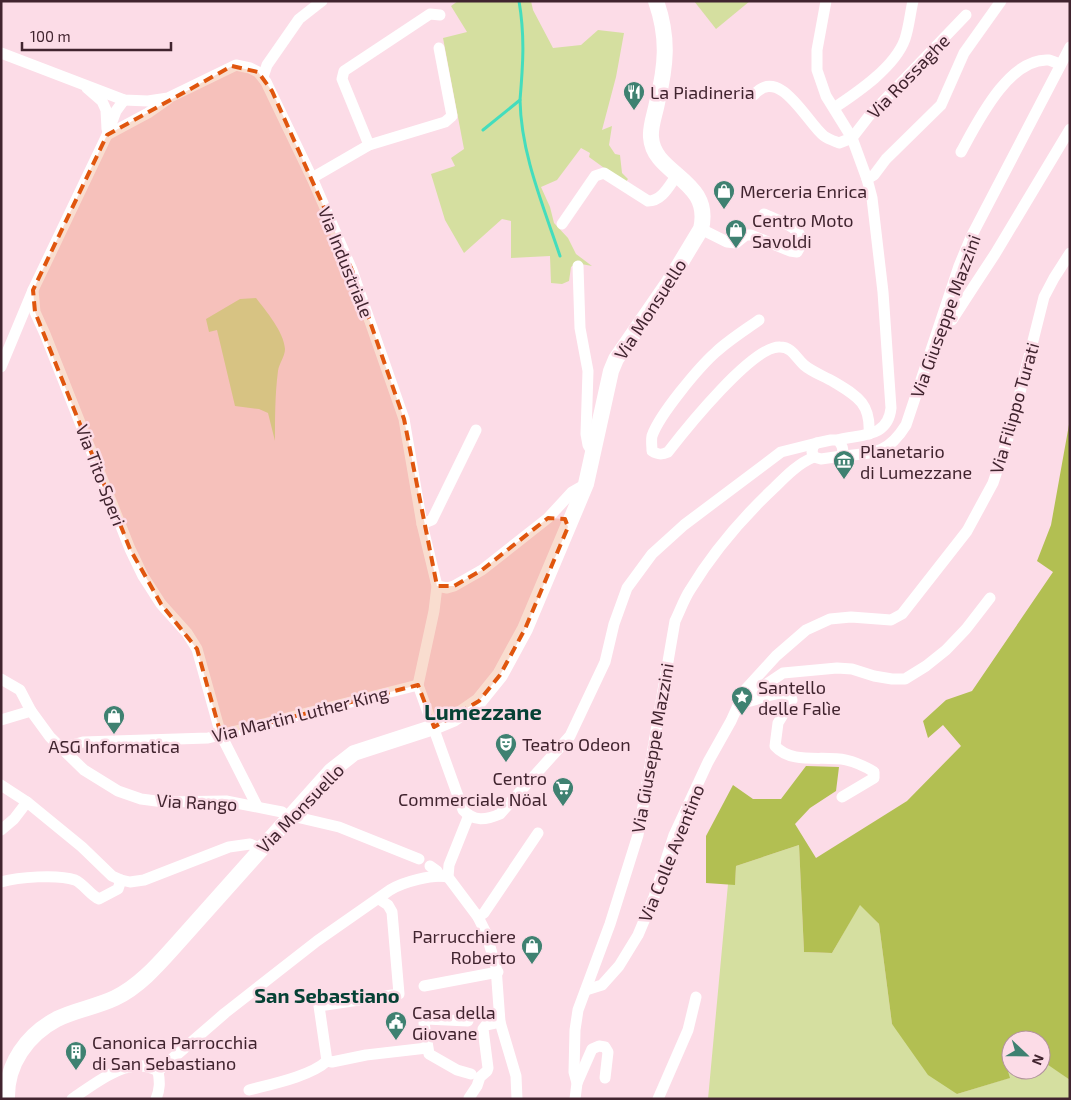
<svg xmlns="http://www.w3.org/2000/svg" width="1071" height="1100" font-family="'Exo 2',sans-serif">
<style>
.green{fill:#d5dfa0}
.forest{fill:#b2bf52}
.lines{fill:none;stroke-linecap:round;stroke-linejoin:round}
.stream{stroke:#44ddbd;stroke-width:3}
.street{stroke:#fff;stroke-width:11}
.secondary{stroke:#fff;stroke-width:16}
.marked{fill:#e0560e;fill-opacity:0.2;stroke:#e0560e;stroke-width:4;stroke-dasharray:10 6;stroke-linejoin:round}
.labels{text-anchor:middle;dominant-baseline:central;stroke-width:5;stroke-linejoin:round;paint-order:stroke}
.street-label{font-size:18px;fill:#41242f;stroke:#fcdce7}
.poi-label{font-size:18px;fill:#41242f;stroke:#fcdce7;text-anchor:start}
.quarter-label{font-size:20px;font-weight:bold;fill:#064135;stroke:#fcdce7}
.district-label{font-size:22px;font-weight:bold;fill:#064135;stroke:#fcdce7}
</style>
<rect width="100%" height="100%" fill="#fcdce7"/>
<g class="green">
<polygon points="458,1 531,1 533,10 553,48 581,45 598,30 624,33 616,77 602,130 612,126 609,145 615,154 620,155 622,173 628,179 625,183 589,157 590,153 581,148 557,180 541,187 550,207 554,223 568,238 576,254 592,266 576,263 571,267 569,281 562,284 551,283 550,256 511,258 511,221 502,219 464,253 445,220 431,174 455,166 451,158 464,149 443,38 467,32 451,6"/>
<polygon points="694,1 750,1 716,29"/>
<path d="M 256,298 C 266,311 284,332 285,349 C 285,356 279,364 278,371 C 275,394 275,417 275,441 L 268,413 L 259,409 L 235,406 L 217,330 L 209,332 L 206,319 L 240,299 Z"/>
<polygon points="799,845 804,952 832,953 860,904 879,924 892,1024 957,1094 1009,1078 1002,1052 1011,1054 1011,1070 1041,1070 1041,1060 1043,1060 1070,1080 1069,1099 708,1099 728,884 735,884 736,866"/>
</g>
<polygon class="forest" points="1070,419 1070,1080 1041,1060 1041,1040 1011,1040 1011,1054 1002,1052 1010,1078 957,1094 928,1075 892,1024 879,924 860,905 832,953 804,952 799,845 736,866 735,885 706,883 706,836 733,785 753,799 781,799 806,766 839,767 836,791 810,808 795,824 816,858 907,801 961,746 943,725 928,738 923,721 946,700 972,691 1053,572 1037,561 1051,525"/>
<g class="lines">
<g class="stream">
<path d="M 520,100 C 521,154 543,205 560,256"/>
<path d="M 483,130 L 520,100 C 523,65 525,36 519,1"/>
</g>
<g class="street">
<path d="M 826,1 L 817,50 L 817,70 L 826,96 L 852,138 L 867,179 L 872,198 L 883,292 L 891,408 C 888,438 861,434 838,440"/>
<path d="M 1,53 L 124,100 L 148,101 L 168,98 L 236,65 L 250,68 L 258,72 L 266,82 L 312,178 L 352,270 L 404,419 L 422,524 L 437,586 L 434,611 L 418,685 L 463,810 C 474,822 486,820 500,814 L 570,736 L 605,662 L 614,624 L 627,588 L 652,554 L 684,525 L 781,452 L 817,443"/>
<polyline points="263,77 267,65 299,19 322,1"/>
<polyline points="87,88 102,101 106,110 107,129"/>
<path d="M 754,95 C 780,65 807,123 824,136 C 828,139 834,141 839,143 L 852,138 L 869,116 L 966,15"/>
<path d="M 834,108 C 858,92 895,67 905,39 C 909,27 910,14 913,1"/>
<polyline points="107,135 148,113 168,99"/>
<polyline points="369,145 342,79 344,71 430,14 440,15"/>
<path d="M 961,152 C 977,123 1009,57 1049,60 C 1052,61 1057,63 1060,64"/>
<polyline points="312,178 369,145 445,122 452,116 439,48"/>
<polyline points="867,179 874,175 886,159 941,105 964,53 1001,1"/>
<path d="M 562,224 L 595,176 L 604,173 L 648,201 C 662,201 669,186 677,175"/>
<path d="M 701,229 L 727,242 L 736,243 L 746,235 L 751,235 L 790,251 L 797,252 C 813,229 780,222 764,214"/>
<polyline points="578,266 580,328 588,371 586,434 588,445 593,453"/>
<polyline points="33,290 35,312 45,334 130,549 143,576 161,604 187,633 197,649 221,735 257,806"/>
<path d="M 759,320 C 745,330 729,340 716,352 C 699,367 659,415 652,436 C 651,441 652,446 652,451 C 658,455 662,455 668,452 C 685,430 753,345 780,347 C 792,347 796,358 804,365 C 812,372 824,376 834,382 C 857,396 871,403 869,434"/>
<polyline points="941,323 952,320 974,286 995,254 1070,129"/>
<polyline points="1,367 33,290 107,135 116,111 124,100"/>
<path d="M 831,440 L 838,440 C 842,445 844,449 842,456 L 821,459 L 814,457 L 812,452 L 813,446 L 817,443 Z"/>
<path d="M 842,456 C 874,453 888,454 906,425 L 959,266 L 971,237 L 1070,47"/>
<polyline points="422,524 432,520 476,430"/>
<polyline points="437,586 447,588 454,586 482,570 548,518 572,492 586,484"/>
<polyline points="1,679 20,690 31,711 50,737 84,770 118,791 141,799 164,802 226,801 282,812 289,818"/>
<polyline points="740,702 783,673 837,668 852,669 874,676 892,679 905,679 926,666 946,650 966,629 990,598"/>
<path d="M 744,702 C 759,701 777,689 790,695 L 792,700 L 778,723 L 775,746 C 792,765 823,755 846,760 C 855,762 866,767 874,772 L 874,778 L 842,797"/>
<polyline points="1,720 31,711"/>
<polyline points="62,748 83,742 208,738 418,685"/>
<polyline points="1,785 27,802 82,847 112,876 121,880 130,882 144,880 229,847 250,844 261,849"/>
<polyline points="469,815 449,865 448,877 478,917 486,933 496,967 500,1022 516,1076 517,1099"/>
<polyline points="292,816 339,827 419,859"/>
<polyline points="1,830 14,819 27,802"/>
<polyline points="430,866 437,871 440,876"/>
<path d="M 1,882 C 18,877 58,874 75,880 C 84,884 90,895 99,899 L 118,889 L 121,880"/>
<polyline points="478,917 484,913 538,833"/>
<polyline points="424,986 498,972"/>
<polyline points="586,990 602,985 619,966 638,935 654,897 674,835 708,762 731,721 745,690 776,656 806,630 830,619 851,617 891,620 902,614 967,531 993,483 1010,432 1044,297 1054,278 1070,253"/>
<polyline points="468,1021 426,1019 424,1023 429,1054 457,1070 471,1074"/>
<polyline points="327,1061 332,1062 366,1055 427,1048"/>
<path d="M 158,1071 L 225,1013 L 317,941 L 390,890 C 403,882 432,874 448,877"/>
<polyline points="577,1083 592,1049 599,1046 605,1047 608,1052 605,1078"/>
<path d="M 249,1090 C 272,1084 311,1076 327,1061 L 319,1006 L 399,994 L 392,912 L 388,905 L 379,899"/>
<polyline points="469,1098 477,1086 480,1077 487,1071 488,1068 483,1029 486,1025 500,1022"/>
<path d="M 72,1099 C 96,1083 129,1054 158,1071 C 160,1082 160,1089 156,1099"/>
<path d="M 575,1099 L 577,1083 L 574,1072 L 575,1030 L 578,1010 L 610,924 L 638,835 L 675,621 C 680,611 684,599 690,590 C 713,552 743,517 775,487 C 787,475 799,463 814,457"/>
<polyline points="658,1099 688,1030 696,997"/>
</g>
<path class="secondary" d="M 7,1099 C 6,1064 27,1035 57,1019 C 75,1010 96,1007 115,998 C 138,987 156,967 173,948 L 331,771 L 354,753 L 434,727 L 453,719 L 479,701 L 500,675 L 525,629 L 586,484 L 611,371 L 616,359 L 669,282 L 701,229 C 713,179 653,175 651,137 C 650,126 655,114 657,103 C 666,66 669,38 656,1"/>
</g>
<path class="marked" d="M 232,66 L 258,72 L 272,91 L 352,270 L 404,419 L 437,586 L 454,586 L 482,570 L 548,518 L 565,519 L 568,527 L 525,629 L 500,675 L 479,701 L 434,727 L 418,685 L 221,735 L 197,649 L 161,604 L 130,549 L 35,312 L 33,290 L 107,135 Z"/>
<defs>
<g id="restaurant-pin" transform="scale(1.125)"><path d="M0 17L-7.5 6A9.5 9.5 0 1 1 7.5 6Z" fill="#3f8171" stroke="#fcdce7"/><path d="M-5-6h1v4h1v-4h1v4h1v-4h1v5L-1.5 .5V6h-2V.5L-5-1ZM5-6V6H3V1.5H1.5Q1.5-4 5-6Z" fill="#fff"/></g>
<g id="shop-pin" transform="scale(1.125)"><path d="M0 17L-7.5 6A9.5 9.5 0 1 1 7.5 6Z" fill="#3f8171" stroke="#fcdce7"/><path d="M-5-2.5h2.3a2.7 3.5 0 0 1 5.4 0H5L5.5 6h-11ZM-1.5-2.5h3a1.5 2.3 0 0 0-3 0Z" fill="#fff"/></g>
<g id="museum-pin" transform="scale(1.125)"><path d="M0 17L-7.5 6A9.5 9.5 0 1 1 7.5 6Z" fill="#3f8171" stroke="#fcdce7"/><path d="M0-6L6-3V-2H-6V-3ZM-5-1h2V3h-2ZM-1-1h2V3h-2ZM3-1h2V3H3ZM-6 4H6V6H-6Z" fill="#fff"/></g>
<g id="sight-pin" transform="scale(1.125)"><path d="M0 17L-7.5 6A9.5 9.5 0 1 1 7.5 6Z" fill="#3f8171" stroke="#fcdce7"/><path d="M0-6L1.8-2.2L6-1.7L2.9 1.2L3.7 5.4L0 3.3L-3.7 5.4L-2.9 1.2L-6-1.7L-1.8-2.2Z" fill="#fff"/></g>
<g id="theatre-pin" transform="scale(1.125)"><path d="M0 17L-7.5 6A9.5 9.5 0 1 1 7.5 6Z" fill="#3f8171" stroke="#fcdce7"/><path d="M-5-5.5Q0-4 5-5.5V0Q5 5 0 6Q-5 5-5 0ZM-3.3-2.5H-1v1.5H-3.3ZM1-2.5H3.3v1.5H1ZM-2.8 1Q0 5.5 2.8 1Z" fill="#fff"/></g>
<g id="supermarket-pin" transform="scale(1.125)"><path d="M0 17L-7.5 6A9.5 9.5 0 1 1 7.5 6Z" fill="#3f8171" stroke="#fcdce7"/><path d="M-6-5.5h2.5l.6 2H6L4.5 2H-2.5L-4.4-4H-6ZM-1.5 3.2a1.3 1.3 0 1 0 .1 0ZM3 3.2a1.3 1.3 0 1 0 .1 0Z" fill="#fff"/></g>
<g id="civic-pin" transform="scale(1.125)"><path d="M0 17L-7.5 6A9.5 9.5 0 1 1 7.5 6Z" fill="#3f8171" stroke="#fcdce7"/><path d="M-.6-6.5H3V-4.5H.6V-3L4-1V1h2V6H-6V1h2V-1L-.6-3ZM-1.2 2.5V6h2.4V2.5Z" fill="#fff"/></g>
<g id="building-pin" transform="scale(1.125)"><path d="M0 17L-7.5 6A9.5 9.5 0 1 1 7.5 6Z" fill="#3f8171" stroke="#fcdce7"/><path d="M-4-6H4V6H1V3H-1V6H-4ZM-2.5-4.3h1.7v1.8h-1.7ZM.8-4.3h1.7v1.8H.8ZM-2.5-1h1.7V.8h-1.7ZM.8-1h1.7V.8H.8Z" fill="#fff"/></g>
</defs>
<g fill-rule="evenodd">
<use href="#restaurant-pin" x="634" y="92"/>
<use href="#shop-pin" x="724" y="191"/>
<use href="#shop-pin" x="736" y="230"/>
<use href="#museum-pin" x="844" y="461"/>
<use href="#sight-pin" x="742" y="697"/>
<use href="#shop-pin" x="114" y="716"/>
<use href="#theatre-pin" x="506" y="744"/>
<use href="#supermarket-pin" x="563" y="788"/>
<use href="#shop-pin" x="532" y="946"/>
<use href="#civic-pin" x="396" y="1022"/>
<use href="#building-pin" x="76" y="1052"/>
</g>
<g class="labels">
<g class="street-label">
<text transform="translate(908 76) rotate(-46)">Via Rossaghe</text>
<text transform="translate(346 262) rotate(68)">Via Industriale</text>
<text transform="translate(650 309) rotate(-57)">Via Monsuello</text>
<text transform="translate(945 316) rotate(-70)">Via Giuseppe Mazzini</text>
<text transform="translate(1014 408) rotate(-74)">Via Filippo Turati</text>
<text transform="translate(101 475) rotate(69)">Via Tito Speri</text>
<text transform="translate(300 714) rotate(-14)">Via Martin Luther King</text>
<text transform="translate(652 748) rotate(-80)">Via Giuseppe Mazzini</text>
<text transform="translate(197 802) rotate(3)">Via Rango</text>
<text transform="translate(300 808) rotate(-46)">Via Monsuello</text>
<text transform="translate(671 853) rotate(-68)">Via Colle Aventino</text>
</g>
<g class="poi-label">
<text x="650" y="92">La Piadineria</text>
<text x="740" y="191">Merceria Enrica</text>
<text x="752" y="220">Centro Moto<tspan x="752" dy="21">Savoldi</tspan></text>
<text x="860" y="451">Planetario<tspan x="860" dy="21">di Lumezzane</tspan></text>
<text x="758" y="687">Santello<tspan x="758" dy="21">delle Falìe</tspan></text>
<text x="522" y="744">Teatro Odeon</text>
<text x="114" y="746" text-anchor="middle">ASG Informatica</text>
<text x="547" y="778" text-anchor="end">Centro<tspan x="547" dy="21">Commerciale Nöal</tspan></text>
<text x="516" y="936" text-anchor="end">Parrucchiere<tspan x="516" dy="21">Roberto</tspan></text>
<text x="412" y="1012">Casa della<tspan x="412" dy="21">Giovane</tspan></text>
<text x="92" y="1042">Canonica Parrocchia<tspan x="92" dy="21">di San Sebastiano</tspan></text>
</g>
<g class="quarter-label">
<text x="327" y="995">San Sebastiano</text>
</g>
<g class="district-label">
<text x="483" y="711">Lumezzane</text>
</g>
</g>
<rect width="1071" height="1100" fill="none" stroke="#41242f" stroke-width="5"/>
<g transform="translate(1026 1055) rotate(112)"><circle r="24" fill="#fcdce7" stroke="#b1929d"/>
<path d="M0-4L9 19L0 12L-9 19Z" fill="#3f8171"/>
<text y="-8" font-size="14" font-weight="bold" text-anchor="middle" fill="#41242f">N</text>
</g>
<path d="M22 42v8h149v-8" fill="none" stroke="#41242f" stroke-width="2.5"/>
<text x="30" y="42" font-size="15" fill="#41242f" stroke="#fcdce7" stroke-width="4" paint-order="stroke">100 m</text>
</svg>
